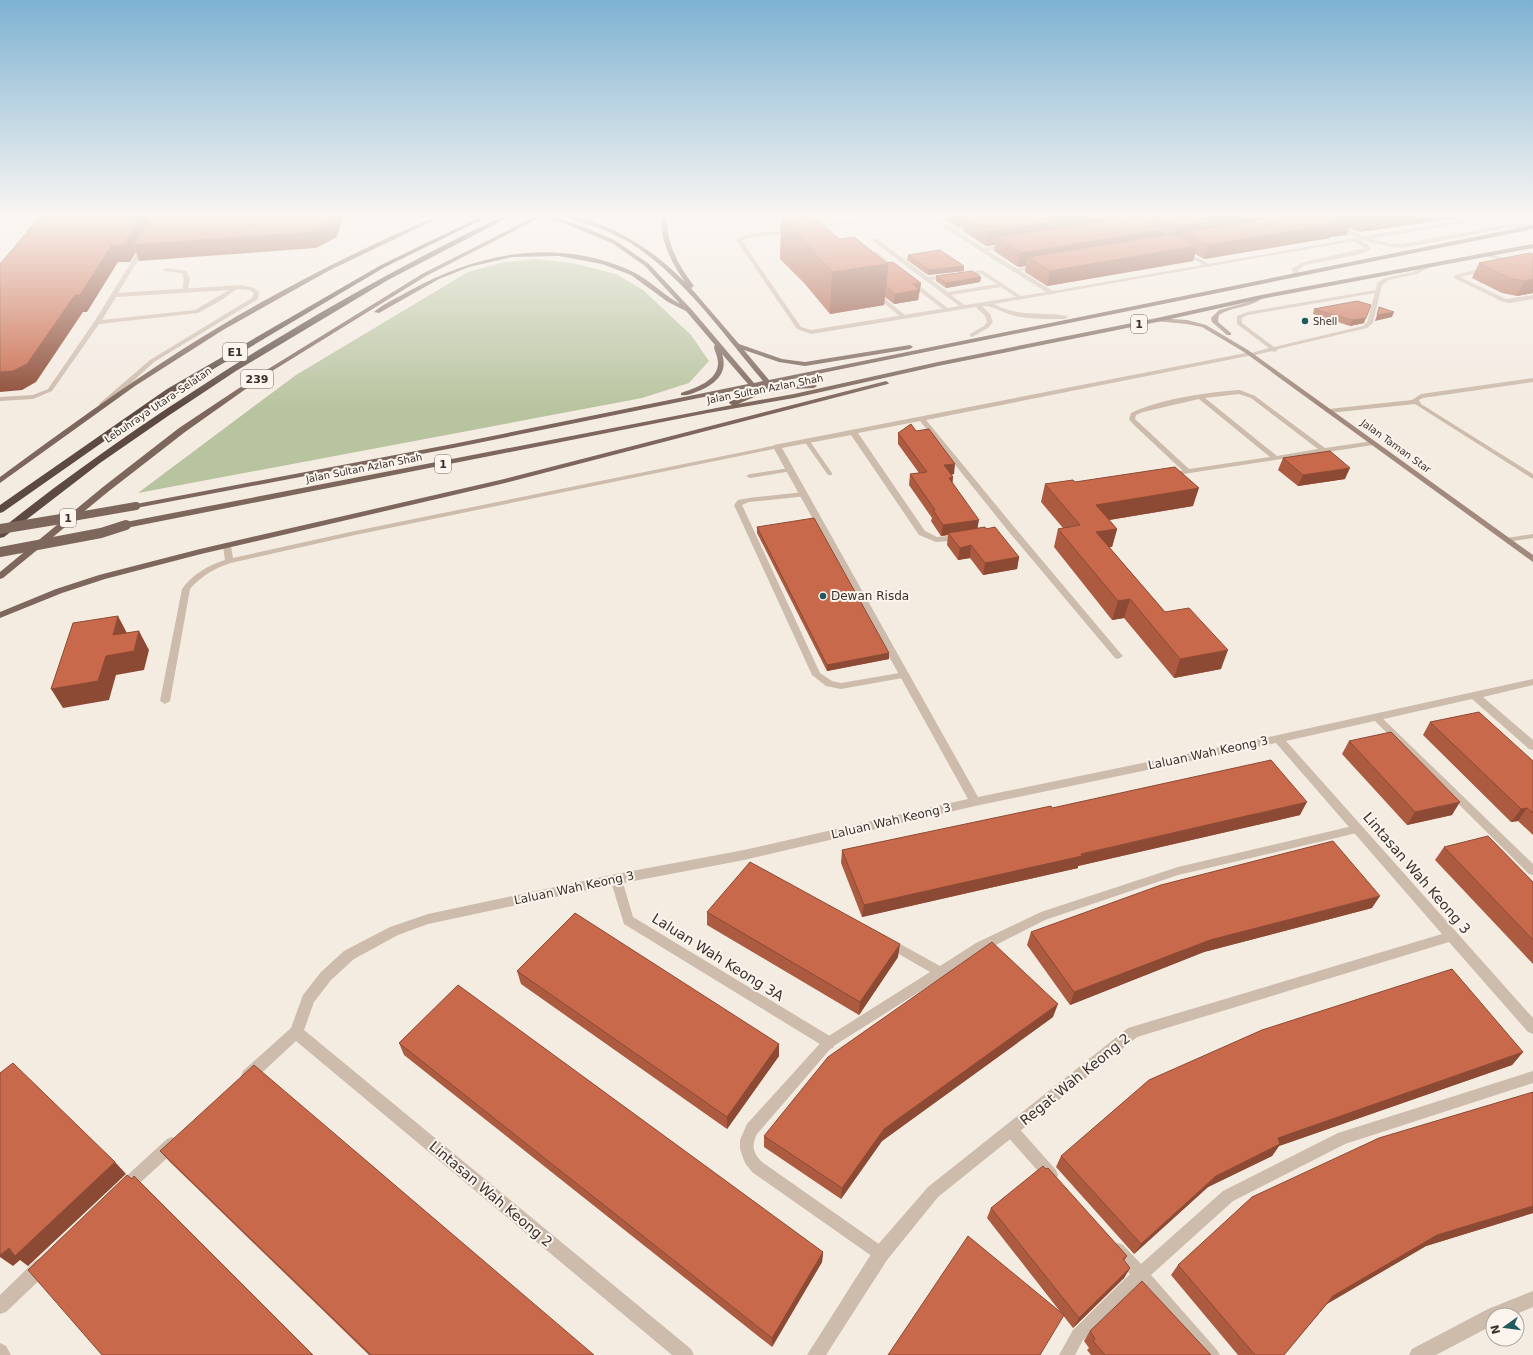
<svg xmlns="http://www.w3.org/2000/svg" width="1533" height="1355" font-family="'DejaVu Sans',sans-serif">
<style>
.green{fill:#b8c4a0}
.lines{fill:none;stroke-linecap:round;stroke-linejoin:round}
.lane{fill:#cdbbac;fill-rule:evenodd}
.street{fill:#cdbbac;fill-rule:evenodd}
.secondary{fill:#a18a7d;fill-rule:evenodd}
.primary{fill:#7d675c;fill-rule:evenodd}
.highway{fill:#5c4a42;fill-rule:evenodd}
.primary-bridge-far1{stroke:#7d675c;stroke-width:8}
.primary-bridge{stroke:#7d675c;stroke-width:10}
.wall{fill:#ac5a40}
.shaded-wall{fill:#8c4a34}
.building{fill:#c8694b;stroke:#8c4a34}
.poi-dot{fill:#1f5a5e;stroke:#fbf5ee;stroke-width:1.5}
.labels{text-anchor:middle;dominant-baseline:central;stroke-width:4;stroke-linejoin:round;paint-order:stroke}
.far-poi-label{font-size:10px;fill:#3b302b;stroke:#fbf5ee;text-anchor:start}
.far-street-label{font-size:10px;fill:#3b302b;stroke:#fbf5ee}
.shield{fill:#fbf5ee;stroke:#756b66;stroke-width:1}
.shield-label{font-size:11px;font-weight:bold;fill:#3b302b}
.poi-label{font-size:12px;fill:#3b302b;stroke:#fbf5ee;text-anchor:start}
.street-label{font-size:12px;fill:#3b302b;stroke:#fbf5ee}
.near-street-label{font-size:14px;fill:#3b302b;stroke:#fbf5ee}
</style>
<rect width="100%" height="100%" fill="#f4ebe1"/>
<polygon class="green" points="536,259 572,263 616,274 643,290 691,335 709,361 689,383 642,398 138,493 296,375 468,272 505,262"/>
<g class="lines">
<g class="lane">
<polygon points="975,225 977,226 977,227 950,231 948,230"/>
<polygon points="873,239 877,239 928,277 950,275 950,277 932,280 948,292 997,284 981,274 963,276 960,274 982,270 1024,298 1019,299 1001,287 951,295 967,307 962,308 873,241"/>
<polygon points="862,251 877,252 898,270 893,271 874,254 860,253 860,252"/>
<polygon points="1181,251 1185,251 1213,266 1208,267 1181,253"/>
<polygon points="1486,254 1521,261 1533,266 1533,270 1518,263 1484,256 1484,255"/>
<path d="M 1431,263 L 1434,265 L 1433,266 L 1417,274 L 1389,280 L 1382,285 L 1373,323 L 1367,328 L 1278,349 L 1275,352 L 1272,351 L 1251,356 L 1248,354 L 1269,348 L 1237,324 L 1237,316 L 1247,312 L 1376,290 L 1377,283 L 1385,278 L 1413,272 ZM 1375,293 L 1367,322 L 1363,326 L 1274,347 L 1242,323 L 1242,318 L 1248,315 Z"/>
<polygon points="1038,264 1041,266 1040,267 1014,272 1011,270"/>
<polygon points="1487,267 1489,268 1489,270 1460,277 1506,299 1533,295 1533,299 1510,303 1503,302 1454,278 1455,275"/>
<polygon points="166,268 186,271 190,279 187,292 182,291 184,279 182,273 164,271 163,270"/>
<polygon points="909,281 913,281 949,309 949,311 945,311 909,283"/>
<polygon points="874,293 878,293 906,316 906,318 902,318 874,295"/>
<polygon points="1533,378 1533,382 1423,398 1419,400 1421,404 1533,474 1533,479 1415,404 1329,413 1326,411 1329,409 1412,400 1421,394"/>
<path d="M 1240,390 L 1255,396 L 1325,448 L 1373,441 L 1376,443 L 1373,445 L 1183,474 L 1179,472 L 1182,470 L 1134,425 L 1129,419 L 1131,413 C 1161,399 1207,392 1240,390 ZM 1239,394 L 1251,398 L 1318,449 L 1277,456 L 1205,398 ZM 1199,399 L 1270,457 L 1189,469 L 1135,419 L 1136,415 L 1143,412 Z"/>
<polygon points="807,439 809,440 832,473 832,475 828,475 804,441"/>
<path d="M 777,445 L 779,446 L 779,448 L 355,535 L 231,563 C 215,568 201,576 190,589 L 170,701 L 165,704 L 160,701 L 182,589 C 193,574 207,566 225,560 L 223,546 L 224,544 L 227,544 L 231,546 L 233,558 L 355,531 Z"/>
<polygon points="790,468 792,469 792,471 750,478 746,476 750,474"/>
<polygon points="804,492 807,492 807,496 749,502 742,505 820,673 832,681 841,683 905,672 909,675 908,677 841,689 826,686 812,675 734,505 738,500 749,498"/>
<polygon points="1533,534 1533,538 1507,542 1503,540 1507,538"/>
<polygon points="1376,714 1379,715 1533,864 1533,875 1529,874 1373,719 1371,717 1373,715"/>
<path d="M 1357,825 L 1361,826 L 1362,829 L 1361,832 L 1178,875 L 1045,920 L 984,951 L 832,1047 L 757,1134 C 751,1146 753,1153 762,1162 L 886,1249 L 888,1254 L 886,1259 L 881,1261 L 876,1259 L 752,1172 L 745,1163 L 740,1149 L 740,1140 L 747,1124 L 824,1039 L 930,972 L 885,946 L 883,943 L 885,940 L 889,938 L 893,940 L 940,966 L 976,943 L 1041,912 L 1178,867 Z"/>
<polygon points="1533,1071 1533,1083 1345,1144 1233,1201 1151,1275 1217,1350 1220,1355 1202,1355 1140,1285 1083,1340 1075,1355 1059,1355 1073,1330 1130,1274 1113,1255 1111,1250 1113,1245 1118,1243 1123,1245 1141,1264 1223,1191 1338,1133"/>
<polygon points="1011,1123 1016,1125 1056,1170 1058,1175 1056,1180 1051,1182 1046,1180 1006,1135 1004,1130 1006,1125"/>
</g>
<g class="street">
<polygon points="876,217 889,217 810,229 807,227"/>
<path d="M 929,217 L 934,217 L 984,248 L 1010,245 L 1010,247 L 988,251 L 1053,291 L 1357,238 L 1315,217 L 1321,217 L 1364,236 L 1486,217 L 1497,217 L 1370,239 L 1392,244 L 1403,244 L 1508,224 L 1533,224 L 1533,228 L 1508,228 L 1403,248 L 1392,247 L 1360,240 L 1367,244 L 1371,249 L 1370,250 L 1362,254 L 1305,265 L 1298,270 L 1300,275 L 1297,277 L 1294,275 L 1292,269 L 1301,263 L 1365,248 L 1354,241 L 994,304 C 1020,318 1041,311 1067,316 L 1068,317 L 1065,319 C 1048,319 1031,319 1015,316 C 1004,313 992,305 982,306 L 990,314 L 993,322 L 988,328 L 972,337 L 970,336 L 970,334 L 984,326 L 987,322 L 985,316 L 976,307 L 811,334 L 797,329 L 736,240 L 746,235 L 795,229 L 795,231 L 793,232 L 747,238 L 742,241 L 801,327 L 811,330 L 1046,292 L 980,251 Z"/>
<path d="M 144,244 L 147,246 L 118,293 L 241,285 L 254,288 L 259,292 L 258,299 L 154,362 L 106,406 L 100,406 L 99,404 L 150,360 L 252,298 L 254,293 L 250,290 L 237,289 L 220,301 L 198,313 L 99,324 L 52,391 L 33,399 L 0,401 L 0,397 L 33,395 L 48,389 L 94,322 L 141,246 ZM 229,290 L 195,310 L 102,320 L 116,297 Z"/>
<polygon points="1251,352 1254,354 1253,355 926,420 1015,528 1121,654 1123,656 1118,659 1115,658 1009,532 920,421 858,433 925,531 937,537 961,535 964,536 965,538 964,540 936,542 919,535 851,435 782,448 978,797 1278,735 1533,679 1533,685 1483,697 1533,740 1533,750 1529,749 1472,699 1286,741 1533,1018 1533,1034 1528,1032 1449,942 1137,1037 938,1197 887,1260 826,1355 807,1355 875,1248 928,1187 1128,1028 1442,934 1276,743 975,806 744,860 623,883 633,917 833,1038 835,1043 833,1048 828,1049 624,924 612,885 428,924 398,935 354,959 331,980 314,1002 304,1030 691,1349 694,1355 672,1355 296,1041 253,1081 248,1083 243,1081 241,1076 243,1071 291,1028 303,995 321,972 344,951 390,927 428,914 616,874 744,850 968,799 773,447 774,445"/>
<polygon points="172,1137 177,1139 179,1144 177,1149 131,1191 126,1194 121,1191 118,1186 121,1181 167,1139"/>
<polygon points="42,1258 48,1260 50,1266 48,1272 6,1312 0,1314 0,1295 36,1260"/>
<polygon points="1533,1291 1533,1307 1514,1315 1493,1315 1493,1325 1436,1355 1409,1355 1412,1349 1488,1309"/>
<polygon points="0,1343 6,1346 11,1355 0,1355"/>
</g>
<g class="secondary">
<path d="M 1259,296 L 1264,297 C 1251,308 1233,306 1219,315 L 1218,322 L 1231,333 L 1231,335 L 1227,335 L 1212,322 L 1211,318 L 1219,310 L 1248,302 Z"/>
<polygon points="1157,318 1187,320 1206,325 1248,350 1533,555 1533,562 1244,352 1202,327 1187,324 1155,321 1154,320"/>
</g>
<g class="primary">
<path d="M 434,217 L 441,217 L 330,270 L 223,330 L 135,386 L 0,483 L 0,477 C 60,433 120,389 183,349 C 263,298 347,255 434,217 Z"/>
<polygon points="534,217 541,217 426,276 264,376 185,432 109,491 3,578 0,579 0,572 103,487 179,428 260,374 422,274"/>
<path d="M 548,217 L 554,217 L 582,226 L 616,241 L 649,264 L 692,310 L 754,383 L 763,381 C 724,335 689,284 638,248 C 625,239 610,232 595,226 C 587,224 575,222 570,217 C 579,217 587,220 596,223 C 631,236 659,256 685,282 C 671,262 661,242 661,217 L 666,217 C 668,246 677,263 694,286 L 691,288 L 739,344 L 782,359 L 805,362 L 910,345 L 913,347 L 910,349 L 805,366 L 779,362 L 744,350 L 769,380 L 1533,225 L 1533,229 L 768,384 L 775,386 L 814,384 L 817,386 L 814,388 L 775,390 L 764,389 L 754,397 L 738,404 L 794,394 L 938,362 L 1157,318 L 1261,295 L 1533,244 L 1533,248 L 1261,299 L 1157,322 L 938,366 L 794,398 L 708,413 L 126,528 L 123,527 L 122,525 L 126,522 L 732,405 L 729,403 L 730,401 L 750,395 L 757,388 L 753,387 L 453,448 L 136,508 L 133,508 L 132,506 L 136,504 L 453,444 L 748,384 L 722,354 C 729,374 713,386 696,392 C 691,394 686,396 681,395 L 681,393 C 695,388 718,381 718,363 C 718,357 715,352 714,347 L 715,345 L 686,311 L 668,302 L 631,275 L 602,264 L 559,256 L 512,257 L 469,267 L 439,279 L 379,313 L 374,312 C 384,303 399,297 411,290 C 478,253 554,238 627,269 C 647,277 662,294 680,304 L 645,266 L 612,243 Z"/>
<polygon points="886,381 889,383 888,384 501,484 201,554 105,579 62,593 0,618 0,612 56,589 99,575 200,549 500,480"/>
</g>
<g class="highway">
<polygon points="480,217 487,217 385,267 173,393 3,512 0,513 0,505 167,389 381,265"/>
<path d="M 501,217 L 509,217 L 388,280 L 236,371 L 168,416 L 100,463 L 4,537 L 0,538 L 0,530 C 81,465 167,407 255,352 C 335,303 417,257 501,217 Z"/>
</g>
<polyline class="primary-bridge-far1" points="61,519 136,506"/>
<g class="primary-bridge">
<polyline points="0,529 67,518"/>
<polyline points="0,552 101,533 126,525"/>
</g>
</g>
<g class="wall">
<polygon points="941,217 1463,217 1360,232 1349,228 1347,235 1330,237 1330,238 1204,259 1195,254 1193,261 1047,286 1025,272 1026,266 1018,267 994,251 995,245 986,246 963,231 963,226 957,227"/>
<polygon points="781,219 839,239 921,283 918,300 894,304 885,297 884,305 830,314 804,283 780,259"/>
<polygon points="1533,254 1533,293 1517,296 1502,293 1472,278 1479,263"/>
<polygon points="908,255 964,266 964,271 928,275 907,260"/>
<polygon points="936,276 981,277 980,282 946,288 936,281"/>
<polygon points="1314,309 1364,323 1350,326 1313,314"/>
<polygon points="916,431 954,474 951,475 953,477 952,483 978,528 986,529 1019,557 1017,569 983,575 970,558 958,560 947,545 948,535 941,536 931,521 932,518 909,485 910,474 919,473 898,444 898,433"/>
<polygon points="1283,458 1345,479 1298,486 1278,470"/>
<polygon points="1075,482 1193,506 1109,520 1117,529 1112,547 1109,547 1165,612 1221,669 1174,678 1124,618 1112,620 1054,547 1058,529 1063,528 1041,502 1045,484"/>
<polygon points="757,527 889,653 889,659 827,671 757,533"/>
<polygon points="1430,722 1533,761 1533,835 1518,821 1511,822 1423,735"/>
<polygon points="1349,741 1452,815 1407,825 1342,754"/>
<polygon points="1052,808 1300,815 1078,866 1078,868 862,917 841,863 842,850"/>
<polygon points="1444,847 1533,882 1533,964 1435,860"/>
<polygon points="1372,908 1204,952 1070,1005 1027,945 1031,932"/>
<polygon points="707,912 898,957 859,1015 707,925"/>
<polygon points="517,971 779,1044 779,1056 727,1129 521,984"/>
<polygon points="1053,1017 882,1141 841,1199 764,1147 764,1136"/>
<polygon points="399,1043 823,1252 822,1262 772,1347 404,1055"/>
<polygon points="1523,1052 1512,1065 1279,1146 1272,1156 1208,1187 1134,1254 1056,1167 1061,1156"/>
<polygon points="1533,1092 1533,1213 1426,1246 1327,1304 1284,1355 1238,1355 1171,1275 1178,1265"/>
<polygon points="160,1151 594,1355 369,1355 170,1162"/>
<polygon points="991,1208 1127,1256 1124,1261 1130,1268 1124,1278 1073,1328 987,1218"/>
<polygon points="1090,1331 1211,1355 1091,1355 1087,1350 1089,1348 1084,1341"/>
</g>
<g class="shaded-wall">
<polygon points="142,217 373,217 342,219 337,237 316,248 139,261 136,252 130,262 118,262 87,312 83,312 36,382 22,390 0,392 0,372 75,295 111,246"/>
<polygon points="958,217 964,217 963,226 957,227"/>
<polygon points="1088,217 1147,217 1145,222 996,237 995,245 986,246 988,232"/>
<polygon points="1244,217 1291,217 1183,232 1181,240 1171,241 1175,227"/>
<polygon points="1375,217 1463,217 1360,232 1365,218"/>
<polygon points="1352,220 1347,235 1330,237 1330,238 1204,259 1208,245"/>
<polygon points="1165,229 1161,243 1028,257 1026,266 1018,267 1021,253"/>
<polygon points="1197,246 1193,261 1047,286 1050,271"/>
<polygon points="888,264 884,305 830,314 832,272"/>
<polygon points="964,266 964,271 928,275 929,270"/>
<polygon points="981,277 980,282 946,288 946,283"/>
<polygon points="1533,279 1533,293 1517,296 1524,281"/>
<polygon points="921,283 918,300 894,304 895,294 913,284"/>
<polygon points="1394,312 1392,317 1375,321 1377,315"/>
<polygon points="1366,318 1364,323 1350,326 1352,320"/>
<polygon points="955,464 954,474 942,476 944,465"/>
<polygon points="1350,468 1345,479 1298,486 1303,475"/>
<polygon points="953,477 952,488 949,478"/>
<polygon points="1199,488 1193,506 1091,523 1096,505"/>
<polygon points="979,520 977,531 948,533 948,535 941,536 943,525"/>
<polygon points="1117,529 1112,547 1091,550 1096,532"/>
<polygon points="971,545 970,558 958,560 960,548"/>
<polygon points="1019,557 1017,569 983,575 985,563"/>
<polygon points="1130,599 1124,618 1112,620 1118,601"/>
<polygon points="118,616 128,635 139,631 149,650 144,670 116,675 109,700 63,708 51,689 113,635"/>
<polygon points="1228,650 1221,669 1174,678 1180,659"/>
<polygon points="889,653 889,659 827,671 827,665"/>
<polygon points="1307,802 1300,815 1078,866 1078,868 862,917 864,905"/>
<polygon points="1460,802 1452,815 1407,825 1415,812"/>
<polygon points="1527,808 1518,821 1511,822 1521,809"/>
<polygon points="1380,896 1372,908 1204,952 1070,1005 1074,992 1210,940"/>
<polygon points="900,944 898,957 859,1015 860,1002"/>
<polygon points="1058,1004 1053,1017 882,1141 841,1199 842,1188 884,1129"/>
<polygon points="779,1044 779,1056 727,1129 727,1117"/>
<polygon points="1523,1052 1512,1065 1279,1146 1272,1156 1208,1187 1134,1254 1141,1244 1216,1176 1278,1138"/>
<polygon points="115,1162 126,1174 28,1266 20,1260 13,1266 0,1257 0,1255 9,1248"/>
<polygon points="1533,1206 1533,1213 1426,1246 1323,1306 1333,1296 1437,1235"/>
<polygon points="823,1252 822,1262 772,1347 772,1338"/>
<polygon points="1130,1268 1124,1278 1073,1328 1079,1318"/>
</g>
<g class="building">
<polygon points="39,217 142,217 123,245 111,246 80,295 75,295 27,364 13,371 0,372 0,264 18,243"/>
<polygon points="150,217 334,217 333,221 312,232 133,245"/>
<polygon points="801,217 814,217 839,239 854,237 888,264 832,272 805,242 781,219"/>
<polygon points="965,217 1088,217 988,232"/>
<polygon points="1126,217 1140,217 1165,229 1021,253 996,237"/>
<polygon points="1155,217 1244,217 1175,227"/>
<polygon points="1276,217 1344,217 1352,220 1333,223 1334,224 1208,245 1183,232"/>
<polygon points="1361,217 1375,217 1365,218"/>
<polygon points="1173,234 1197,246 1050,271 1028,257"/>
<polygon points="940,250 964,266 929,270 908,255"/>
<polygon points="1530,253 1533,254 1533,279 1524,281 1509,278 1479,263"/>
<polygon points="893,262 921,283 913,284 919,290 895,294 886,286 888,264 886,263"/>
<polygon points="972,271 981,277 946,283 936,276"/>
<polygon points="1357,301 1371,305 1366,318 1352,320 1314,309"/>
<polygon points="1379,307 1394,312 1377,315"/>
<polygon points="911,424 916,431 929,429 955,464 944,465 953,477 949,478 979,520 943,525 933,510 935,510 910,474 927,472 898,433"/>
<polygon points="1330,451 1350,468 1303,475 1283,458"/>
<polygon points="1175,467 1199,488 1096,505 1117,529 1096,532 1165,612 1189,608 1228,650 1180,659 1130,599 1118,601 1058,529 1080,525 1045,484 1073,480 1075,482"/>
<polygon points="814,518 889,653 827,665 757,527"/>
<polygon points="985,527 986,529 995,527 1019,557 985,563 971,545 960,548 948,533"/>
<polygon points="118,616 113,635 139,631 134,651 106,656 98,681 51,689 73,623"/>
<polygon points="1479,712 1533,761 1533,813 1527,808 1521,809 1430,722"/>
<polygon points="1391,732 1460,802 1415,812 1349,741"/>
<polygon points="1271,760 1307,802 1081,854 1082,856 864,905 842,850 1051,806 1052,808"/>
<polygon points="1488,836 1533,882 1533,940 1444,847"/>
<polygon points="1333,841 1380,896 1210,940 1074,992 1031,932 1161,885"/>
<polygon points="750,862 900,944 860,1002 707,912"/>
<polygon points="575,913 779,1044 727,1117 517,971"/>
<polygon points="992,942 1058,1004 884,1129 842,1188 764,1136 828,1057"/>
<polygon points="1452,969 1523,1052 1278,1138 1280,1144 1216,1176 1141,1244 1061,1156 1149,1080 1262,1030"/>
<polygon points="458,985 823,1252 772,1338 399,1043"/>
<polygon points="13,1063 115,1162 15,1256 9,1248 0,1255 0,1073"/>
<polygon points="254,1065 594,1355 371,1355 160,1151"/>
<polygon points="1533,1092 1533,1206 1437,1235 1333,1296 1284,1355 1255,1355 1178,1265 1252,1197 1379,1138"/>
<polygon points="1043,1166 1046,1169 1048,1168 1127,1256 1123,1259 1130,1268 1079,1318 991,1208"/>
<polygon points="127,1175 132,1179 134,1176 313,1355 102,1355 28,1270"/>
<polygon points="968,1236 1064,1315 1040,1355 888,1355"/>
<polygon points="1142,1281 1211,1355 1105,1355 1093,1341 1095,1339 1090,1331"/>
</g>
<linearGradient id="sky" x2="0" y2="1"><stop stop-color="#7eb2d2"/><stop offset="0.53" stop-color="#faf6f2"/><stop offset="1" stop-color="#faf6f2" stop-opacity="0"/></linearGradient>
<rect width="1533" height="406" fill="url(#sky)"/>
<g class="poi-dot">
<circle cx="1305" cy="321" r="4"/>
<circle cx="823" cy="596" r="4"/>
</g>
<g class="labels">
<g class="far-poi-label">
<text x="1313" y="321">Shell</text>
</g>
<g class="far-street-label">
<text transform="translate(765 389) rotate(-11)">Jalan Sultan Azlan Shah</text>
<text transform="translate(158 405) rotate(-34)">Lebuhraya Utara–Selatan</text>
<text transform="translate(1396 446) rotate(36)">Jalan Taman Star</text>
<text transform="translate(364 468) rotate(-11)">Jalan Sultan Azlan Shah</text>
</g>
<g class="shield">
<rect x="1131" y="315" width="16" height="18" rx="3"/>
<rect x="223" y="343" width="24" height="18" rx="3"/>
<rect x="241" y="370" width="32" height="18" rx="3"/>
<rect x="435" y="455" width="16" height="18" rx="3"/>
<rect x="60" y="509" width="16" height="18" rx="3"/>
</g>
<g class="shield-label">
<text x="1139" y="324">1</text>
<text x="235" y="352">E1</text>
<text x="257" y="379">239</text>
<text x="443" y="464">1</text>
<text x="68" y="518">1</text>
</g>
<g class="poi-label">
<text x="831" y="596">Dewan Risda</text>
</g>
<g class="street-label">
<text transform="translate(1208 753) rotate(-12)">Laluan Wah Keong 3</text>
<text transform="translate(891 821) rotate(-13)">Laluan Wah Keong 3</text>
<text transform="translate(574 888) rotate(-12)">Laluan Wah Keong 3</text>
</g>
<g class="near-street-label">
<text transform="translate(1417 873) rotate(49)">Lintasan Wah Keong 3</text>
<text transform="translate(718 957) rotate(32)">Laluan Wah Keong 3A</text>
<text transform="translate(1075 1079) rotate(-39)">Regat Wah Keong 2</text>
<text transform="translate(491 1194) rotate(40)">Lintasan Wah Keong 2</text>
</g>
</g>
<g transform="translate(1505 1327) rotate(256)"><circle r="19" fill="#fbf5ee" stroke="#aea6a0"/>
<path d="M0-3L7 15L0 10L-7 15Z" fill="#1f5a5e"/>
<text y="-6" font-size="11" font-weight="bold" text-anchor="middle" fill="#3b302b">N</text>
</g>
</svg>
